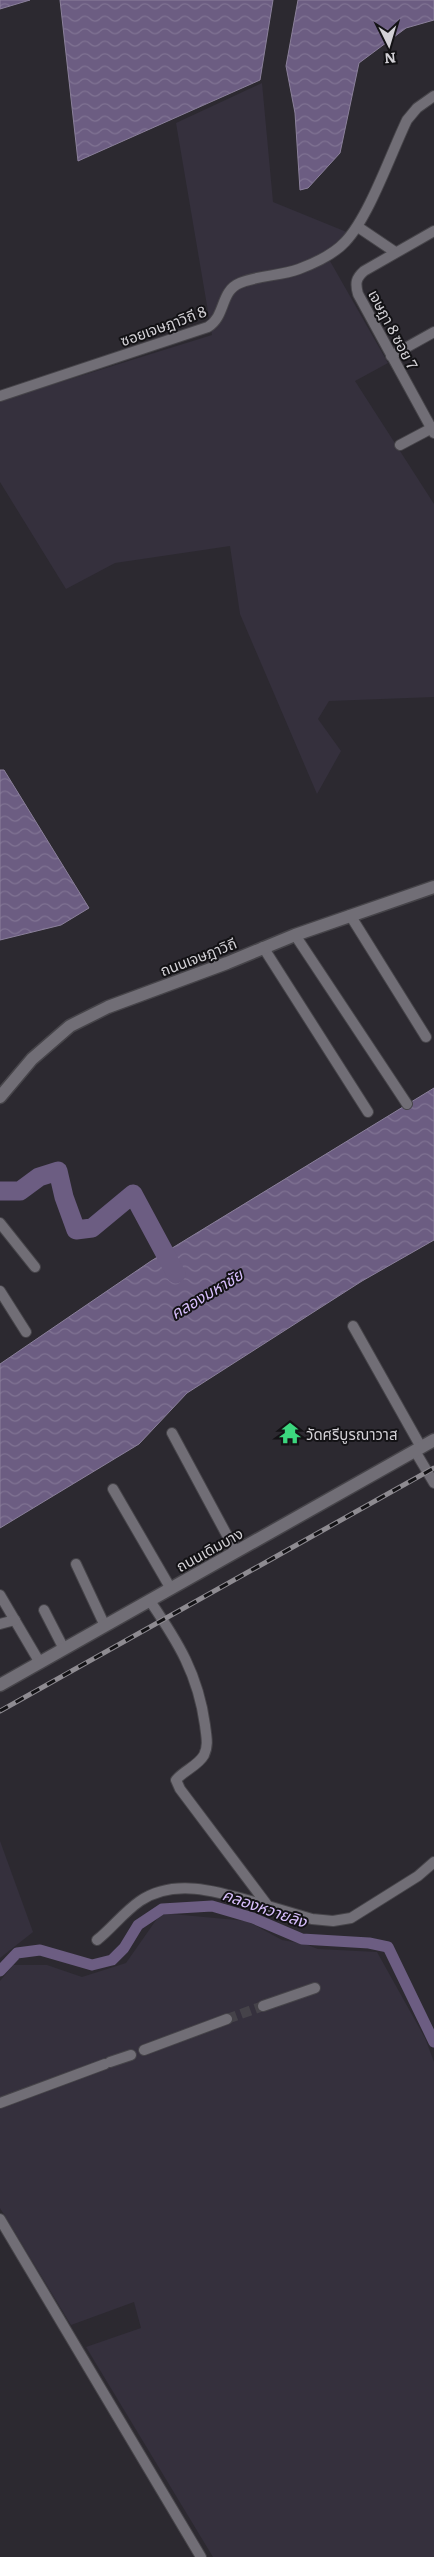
<svg xmlns="http://www.w3.org/2000/svg" width="434" height="2557" font-family="Literata,'Noto Sans Thai',serif">
<style>
.built{fill:#35303d}
.water{fill:url(#water-waves);stroke:#8b809b}
.lines{fill:none;stroke-linecap:round;stroke-linejoin:round}
.canal{stroke:#6c5d82;stroke-width:11}
.river{stroke:#6c5d82;stroke-width:19}
.minor-tunnel{stroke:#454249;stroke-width:10;stroke-dasharray:10 5;stroke-linecap:butt}
.minor-casing{stroke:#464449;stroke-width:12}
.tertiary-casing{stroke:#464449;stroke-width:15}
.minor{stroke:#716e76;stroke-width:10}
.tertiary{stroke:#716e76;stroke-width:12}
.rail-casing{stroke:#8e8b91;stroke-width:5}
.rail{stroke:#131215;stroke-width:3;stroke-dasharray:9;stroke-linecap:butt}
.labels{text-anchor:middle;dominant-baseline:central;stroke-width:4;stroke-linejoin:round;paint-order:stroke}
.street-label{font-size:15px;fill:#d3d1d6;stroke:#131215}
.poi-label{font-size:15px;fill:#d3d1d6;stroke:#131215;text-anchor:start}
.water-label{font-size:16px;font-style:italic;fill:#d8bffd;stroke:#131215}
</style>
<defs>
<pattern id="water-waves" width="16" height="10" patternUnits="userSpaceOnUse" patternTransform="scale(1.25)"><rect width="16" height="10" fill="#6c5d82"/><path d="M0 5q4-4 8 0t8 0" fill="none" stroke="#807393"/></pattern>
</defs>
<rect width="100%" height="100%" fill="#2c2930"/>
<g class="built">
<polygon points="262,83 273,202 354,235 326,254 388,363 355,381 434,504 434,697 329,701 318,719 341,751 317,794 240,614 230,546 115,563 66,589 0,482 0,401 212,335 176,123"/>
<polygon points="0,1841 33,1932 0,1958"/>
<polygon points="161,1913 247,1921 282,1940 305,1944 318,1949 377,1952 425,2038 434,2062 434,2557 213,2557 86,2347 141,2328 134,2302 71,2325 0,2208 0,1981 13,1965 47,1965 82,1977 126,1963"/>
</g>
<g class="water">
<polygon points="0,0 30,0 0,9"/>
<polygon points="60,0 273,0 260,80 78,161"/>
<polygon points="298,0 434,0 434,20 406,28 359,63 340,153 308,188 300,190 295,113 286,66"/>
<polygon points="0,770 4,770 89,908 61,925 0,940"/>
<polygon points="434,1088 434,1240 362,1281 187,1393 139,1444 0,1528 0,1364 151,1261"/>
</g>
<g class="lines">
<polyline class="canal" points="0,1971 17,1953 40,1950 92,1965 112,1960 124,1948 138,1925 162,1909 212,1906 253,1918 302,1939 369,1943 388,1947 434,2042"/>
<polyline class="river" points="0,1191 20,1191 39,1177 58,1171 64,1197 76,1230 92,1228 133,1194 176,1274"/>
<polyline class="minor-tunnel" points="227,2019 263,2006"/>
<g class="minor-casing">
<g id="minor">
<polyline points="358,227 395,252"/>
<path d="M 434,231 L 364,271 C 356,278 355,283 358,294 L 434,433"/>
<polyline points="391,356 434,332"/>
<path d="M 0,396 L 208,327 C 226,316 220,291 240,283 C 259,275 281,276 299,269 C 315,263 334,254 345,242 C 369,217 391,153 407,120 L 417,108 L 434,96"/>
<polyline points="400,445 434,427"/>
<polyline points="350,915 426,1037"/>
<polyline points="295,935 407,1104"/>
<polyline points="263,947 368,1112"/>
<polyline points="0,1223 35,1267"/>
<polyline points="0,1291 26,1332"/>
<polyline points="353,1326 421,1447"/>
<polyline points="172,1433 236,1552"/>
<polyline points="415,1451 434,1483"/>
<polyline points="113,1489 171,1589"/>
<polyline points="76,1564 105,1626"/>
<polyline points="0,1595 40,1663"/>
<path d="M 150,1601 C 178,1642 198,1674 205,1725 C 206,1735 209,1745 204,1755 C 198,1766 184,1770 176,1780 L 180,1789 L 268,1906 L 312,1919 L 333,1921 L 351,1918 L 418,1876 L 434,1862"/>
<polyline points="44,1610 64,1649"/>
<polyline points="0,1624 15,1620"/>
<path d="M 97,1940 C 112,1928 124,1912 140,1901 C 178,1875 228,1895 268,1906"/>
<polyline points="263,2006 315,1988"/>
<polyline points="144,2050 227,2019"/>
<polyline points="110,2062 131,2055"/>
<polyline points="0,2103 105,2064"/>
<polyline points="0,2219 201,2557"/>
</g>
</g>
<g class="tertiary-casing">
<g id="tertiary">
<polyline points="0,1097 32,1059 70,1026 108,1007 227,963 295,935 434,887"/>
<polyline points="0,1685 434,1440"/>
</g>
</g>
<use href="#minor" class="minor"/>
<use href="#tertiary" class="tertiary"/>
<g class="rail-casing">
<polyline id="rail" points="0,1711 434,1468"/>
</g>
<use href="#rail" class="rail"/>
</g>
<defs>
<g id="temple-bare" transform="scale(1.725)"><path d="M0-6L5-2H3V0L6.5 2.5H4V6H1.5V3h-3V6H-4V2.5H-6.5L-3 0V-2H-5Z" fill="#3cd77e" stroke="#131215" stroke-width="2.5" paint-order="stroke"/></g>
</defs>
<g fill-rule="evenodd">
<use href="#temple-bare" x="290" y="1433"/>
</g>
<g class="labels">
<g class="street-label">
<text transform="translate(163 325) rotate(-20)">ซอยเจษฎาวิถี 8</text>
<text transform="translate(394 329) rotate(62)">เจษฎา 8 ซอย 7</text>
<text transform="translate(198 956) rotate(-21)">ถนนเจษฎาวิถี</text>
<text transform="translate(209 1549) rotate(-29)">ถนนเดิมบาง</text>
</g>
<g class="poi-label">
<text x="306" y="1433">วัดศรีบูรณาวาส</text>
</g>
<g class="water-label">
<text transform="translate(206 1293) rotate(-31)">คลองมหาชัย</text>
<text transform="translate(265 1907) rotate(19)">คลองหวายลิง</text>
</g>
</g>
<g transform="translate(389 45) rotate(175)" stroke="#131215" stroke-width="4" paint-order="stroke">
<path d="M0-4L9 19L0 12L-9 19Z" fill="#d3d1d6"/>
<text y="-8" font-size="14" font-weight="bold" text-anchor="middle" fill="#d3d1d6">N</text>
</g>
</svg>
